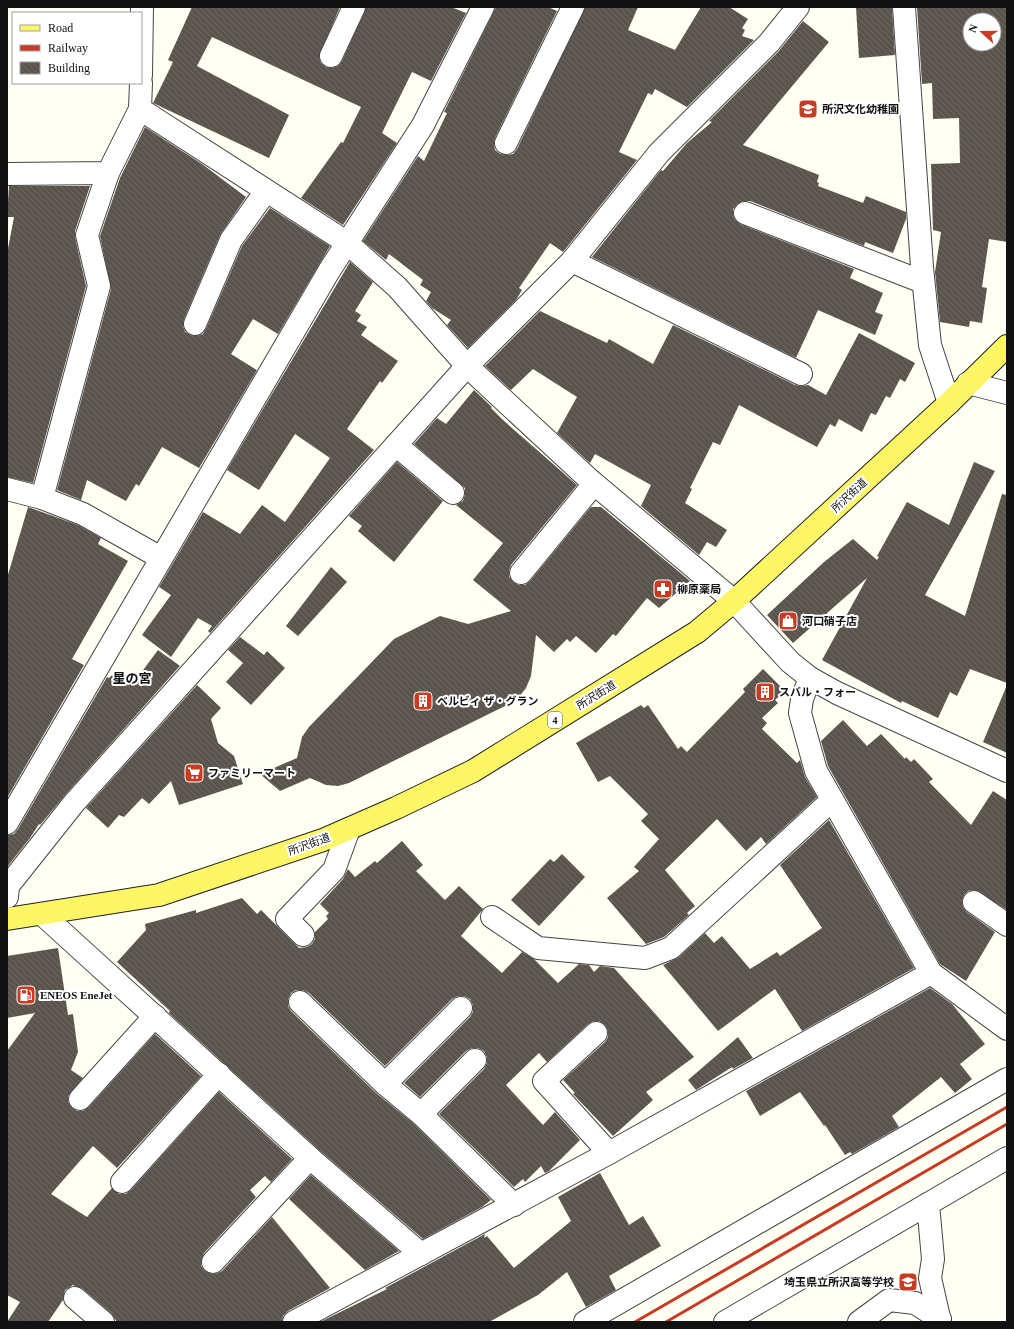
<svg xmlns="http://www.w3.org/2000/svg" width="1014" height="1329" font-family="'Times New Roman','Noto Sans JP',serif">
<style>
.building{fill:url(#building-back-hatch);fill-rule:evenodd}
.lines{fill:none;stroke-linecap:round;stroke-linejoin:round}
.minor-casing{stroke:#444;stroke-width:24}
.major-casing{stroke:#222;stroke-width:24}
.minor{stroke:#fff;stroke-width:22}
.major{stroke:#fcf667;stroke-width:22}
.rail{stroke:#c73c22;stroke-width:3}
.labels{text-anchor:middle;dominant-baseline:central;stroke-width:4;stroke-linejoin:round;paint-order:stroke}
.shield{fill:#fff;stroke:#585858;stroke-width:1}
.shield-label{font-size:10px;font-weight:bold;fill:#111}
.poi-label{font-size:11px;font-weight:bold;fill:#111;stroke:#fff;text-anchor:start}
.street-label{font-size:11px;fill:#111;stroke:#fff}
.quarter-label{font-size:13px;font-weight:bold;fill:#111;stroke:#fff}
</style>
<defs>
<pattern id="building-back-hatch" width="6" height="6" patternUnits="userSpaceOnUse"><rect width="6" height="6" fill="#5a544c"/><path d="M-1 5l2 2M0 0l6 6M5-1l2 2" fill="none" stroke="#6d6862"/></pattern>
</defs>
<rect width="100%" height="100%" fill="#fffff4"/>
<g class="building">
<polygon points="192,7 340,7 319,57 321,63 326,67 332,68 338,66 342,61 366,7 451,7 466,13 431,81 412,72 382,133 397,143 343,225 301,198 341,142 343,143 361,107 212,37 197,66 289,115 269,158 153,103 173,62 168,60"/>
<polygon points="496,7 548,7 557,11 495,138 494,144 495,150 500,154 506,155 513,154 517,149 585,7 638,7 628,30 675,50 701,7 729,7 748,19 742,28 745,30 742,36 754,40 687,107 655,89 652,95 648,93 619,152 637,160 563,252 550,243 519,288 522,290 516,300 468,348 447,325 451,320 432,308 426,301 431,292 420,285 423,280 389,254 386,260 363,241 418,156 424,161 447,113 444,112"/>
<polygon points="856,7 892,7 895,55 859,58"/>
<path d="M 917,7 L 1007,7 L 1007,242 L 989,239 L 982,287 L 987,288 L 982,323 L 970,321 L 969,327 L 940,322 L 935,272 L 941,232 L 933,230 L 931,164 L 960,163 L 959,118 L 933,119 L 932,83 L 922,84 ZM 970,20 L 994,20 L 994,44 L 970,44 Z"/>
<polygon points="803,21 829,42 743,145 819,175 817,182 819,183 818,186 863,203 866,196 906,212 906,219 893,253 865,242 864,246 750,201 743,201 737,204 733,209 733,215 735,220 740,224 854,269 850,278 883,293 875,312 883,315 875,335 818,310 796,358 592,257 661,170 663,171 687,143 712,122 709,121 778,52"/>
<polygon points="145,127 202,164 246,197 220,235 184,319 183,326 185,332 190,335 197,336 203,334 206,329 242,246 270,208 330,246 278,334 253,319 231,354 257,370 199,468 162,447 139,486 136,484 126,501 87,480 81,500 57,490 111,289 100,236 120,178"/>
<polygon points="9,186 90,186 75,231 75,237 86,286 33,483 7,477 7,254 14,217 7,217"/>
<polygon points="350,262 373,282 355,311 361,315 357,321 367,327 361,335 398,361 382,383 380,381 347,429 374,450 210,633 208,631 212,626 198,618 171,657 142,635 171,595 159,587 203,512 240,534 262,505 285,522 330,458 295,434 259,490 227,470"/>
<polygon points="540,311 607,343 609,339 653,364 673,325 795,385 801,386 808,385 826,395 859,333 915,363 905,382 900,379 890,398 886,396 876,415 871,413 862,432 839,419 835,427 830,424 817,447 739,405 720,445 713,442 690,488 692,489 685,503 727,530 716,547 707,542 699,555 641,506 651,485 595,454 590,463 557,433 577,397 533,369 511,390 485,366"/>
<polygon points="474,390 492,407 491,408 503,420 577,485 511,565 509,571 509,577 513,582 519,585 525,585 530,581 591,507 601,507 690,581 659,608 647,598 616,636 613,634 596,653 576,636 570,642 567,639 554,652 536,635 531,676 526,688 518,698 507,705 349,783 338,786 326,785 310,778 280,791 260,774 297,758 302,737 309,727 394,639 440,616 468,624 511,611 473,580 503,543 456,505 463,501 465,495 465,488 414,444 437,418 446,424"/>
<polygon points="397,462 443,501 394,562 358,531 362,526 349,516"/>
<polygon points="974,462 995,471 925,595 965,616 1002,494 1007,495 1007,683 970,669 957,696 950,692 938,718 902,701 901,703 822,660 867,578 793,643 767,615 824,562 853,539 877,560 879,557 877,556 907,502 949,525"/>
<polygon points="28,507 78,525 101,538 98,544 128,561 72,659 84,665 7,798 7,578"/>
<polygon points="331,567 347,582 298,636 286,626"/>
<polygon points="240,637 264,655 267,651 285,668 251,705 226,682 243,663 228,650"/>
<polygon points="158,650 180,666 178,668 65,795 40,825 39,824 30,838 7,867 7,835 14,834 18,829 107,677 109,678 112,675 118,679 122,673 135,681"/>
<polygon points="763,669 785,691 775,700 778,703 762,718 767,723 762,729 797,763 800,760 805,777 817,797 766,844 761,837 746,851 717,819 665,870 695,906 687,913 689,915 664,937 646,944 607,898 639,871 634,867 659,839 641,821 648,814 610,776 598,782 576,743 641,705 644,708 648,705 678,749 681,746 687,752 745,692 743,689"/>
<polygon points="197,685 221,708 211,719 218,743 234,756 243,784 179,805 171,781 149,804 142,798 124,817 119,815 108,828 86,808"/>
<polygon points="1007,685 1007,753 983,742"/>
<polygon points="843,720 867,746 881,734 905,759 906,757 911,762 914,759 933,779 929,782 971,825 993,791 1007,800 1007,910 975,890 968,891 964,895 962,901 963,907 967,912 995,932 966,981 940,964 828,766 821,741"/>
<polygon points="829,820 914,968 802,1031 775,989 718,1031 663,965 679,957 705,933 714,943 722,936 750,969 777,952 780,956 822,928 780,865"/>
<polygon points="402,841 423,865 416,871 445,900 459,886 483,909 461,936 502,973 522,952 534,959 558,983 579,964 589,965 594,972 600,966 614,968 694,1057 646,1092 653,1100 613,1136 573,1094 575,1093 563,1080 605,1042 608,1037 608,1031 605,1025 599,1021 593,1021 588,1024 547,1062 539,1053 506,1085 543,1125 555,1112 580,1140 549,1171 545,1173 541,1166 525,1182 523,1179 514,1187 439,1114 484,1069 487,1063 487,1057 484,1051 478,1048 472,1048 466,1051 420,1097 404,1083 470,1017 473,1012 473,1005 470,999 464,996 458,996 452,999 385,1066 309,993 303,990 296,990 291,993 288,999 288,1006 291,1011 376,1093 413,1123 491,1200 482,1207 423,1239 318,1149 169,1013 170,1011 117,962 146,930 145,924 196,910 196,913 242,898 257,914 261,910 299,948 307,947 312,944 315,939 315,932 328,919 326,916 329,913 320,904 343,879 348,869 355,877 375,861 377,863"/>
<polygon points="562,854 585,877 539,926 511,900 550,859 554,862"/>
<polygon points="58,948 68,1015 73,1014 78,1052 71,1070 83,1078 68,1096 68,1102 72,1108 77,1111 83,1111 89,1107 155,1034 201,1076 117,1168 93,1146 51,1194 87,1217 112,1188 119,1194 126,1194 131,1190 219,1092 292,1159 271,1182 265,1176 250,1190 256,1197 204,1253 201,1260 201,1266 205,1271 211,1274 216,1274 222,1271 272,1217 330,1288 288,1311 283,1316 282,1322 117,1322 111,1313 83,1289 73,1285 65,1290 63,1300 48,1322 7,1322 20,1302 7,1295 7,1051 35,1013 7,1018 7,956"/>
<polygon points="930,988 952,1004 985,1044 960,1064 972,1079 955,1093 941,1077 892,1116 899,1127 852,1154 850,1152 845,1155 825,1125 824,1126 800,1092 760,1116 746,1091"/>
<polygon points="738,1037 753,1058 733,1069 732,1067 696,1090 688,1080"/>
<polygon points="600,1173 629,1225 643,1216 661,1246 609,1276 616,1290 586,1307 567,1272 538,1295 489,1322 320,1322 387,1289 385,1288 485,1234 484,1238 487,1236 514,1268 571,1221 558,1197"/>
<polygon points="311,1175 399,1251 365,1270 289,1199"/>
</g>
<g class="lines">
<g class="minor-casing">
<g id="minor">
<polyline points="904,7 922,267 930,345 949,403"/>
<polyline points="331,56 354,7"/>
<polyline points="141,75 142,7"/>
<polyline points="141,83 140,109 346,242 397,287 467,366 591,481 734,601 790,662 810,678 837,693 1007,771"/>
<polyline points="506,143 573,7"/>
<polyline points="7,174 108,173 140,109"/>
<polyline points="745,213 923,282"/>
<polyline points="572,261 801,374"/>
<polyline points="195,324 231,240 266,191"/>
<polyline points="968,383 1007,393"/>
<polyline points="396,445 453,493"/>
<polyline points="7,489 42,498 83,514 161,558"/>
<polyline points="42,498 99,286 87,235 108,173"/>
<polyline points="521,573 594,484"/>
<polyline points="810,678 802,699 800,713 816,771 931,973 1007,1029"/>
<polyline points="7,823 329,271 423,125 483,7"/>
<polyline points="7,897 8,886 74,803 467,366 572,261 659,153 769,43 798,7"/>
<polyline points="974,902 1007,925"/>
<polyline points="42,914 310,1158 421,1254"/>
<polyline points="492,917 538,948 645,958 671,948 832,800"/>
<polyline points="303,935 287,919 334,870 349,829"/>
<polyline points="300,1002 385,1084 421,1114 514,1205"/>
<polyline points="596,1033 544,1081 609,1153"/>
<polyline points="385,1084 461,1008"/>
<polyline points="80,1099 155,1016"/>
<polyline points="421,1114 475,1060"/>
<polyline points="122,1182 219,1074"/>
<polyline points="928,1204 933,1259 930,1278 940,1322"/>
<polyline points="213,1262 310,1158"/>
<polyline points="75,1298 103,1322"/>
<polyline points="294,1322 609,1153 931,973"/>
<polyline points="585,1322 1007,1079"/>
<polyline points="725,1322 1007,1158"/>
<polyline points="859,1322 889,1300 915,1303 940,1319"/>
</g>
</g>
<g class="major-casing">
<polyline id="major" points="7,919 159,895 323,840 396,808 473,771 697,632 734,601 949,403 1007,346"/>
</g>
<use href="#minor" class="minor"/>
<use href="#major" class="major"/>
<g class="rail">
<polyline points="635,1322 1007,1107"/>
<polyline points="666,1322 1007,1124"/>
</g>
</g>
<defs>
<g id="school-square" transform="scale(1)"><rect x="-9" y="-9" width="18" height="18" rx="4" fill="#c73c22" stroke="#fff"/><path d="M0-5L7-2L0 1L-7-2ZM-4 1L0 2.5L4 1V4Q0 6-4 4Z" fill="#fff"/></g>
<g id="pharmacy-square" transform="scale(1)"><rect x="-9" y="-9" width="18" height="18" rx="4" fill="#c73c22" stroke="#fff"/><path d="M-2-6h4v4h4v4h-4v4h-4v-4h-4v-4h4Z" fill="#fff"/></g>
<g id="shop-square" transform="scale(1)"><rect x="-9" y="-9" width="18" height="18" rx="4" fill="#c73c22" stroke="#fff"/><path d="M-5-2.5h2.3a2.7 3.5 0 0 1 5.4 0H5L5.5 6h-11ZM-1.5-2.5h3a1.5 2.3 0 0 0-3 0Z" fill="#fff"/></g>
<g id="building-square" transform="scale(1)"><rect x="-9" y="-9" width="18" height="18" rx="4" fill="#c73c22" stroke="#fff"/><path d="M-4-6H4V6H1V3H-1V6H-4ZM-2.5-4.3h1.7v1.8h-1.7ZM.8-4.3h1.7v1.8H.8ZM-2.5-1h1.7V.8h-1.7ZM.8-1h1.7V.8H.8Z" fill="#fff"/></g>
<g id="supermarket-square" transform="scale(1)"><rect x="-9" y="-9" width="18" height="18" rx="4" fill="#c73c22" stroke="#fff"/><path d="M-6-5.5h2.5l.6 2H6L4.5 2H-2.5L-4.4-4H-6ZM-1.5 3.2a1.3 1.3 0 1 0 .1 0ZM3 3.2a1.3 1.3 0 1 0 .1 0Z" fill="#fff"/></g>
<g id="fuel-square" transform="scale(1)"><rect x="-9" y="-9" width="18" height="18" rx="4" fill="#c73c22" stroke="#fff"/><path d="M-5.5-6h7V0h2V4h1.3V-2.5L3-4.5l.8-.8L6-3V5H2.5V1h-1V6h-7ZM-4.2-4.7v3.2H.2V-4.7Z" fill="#fff"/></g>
</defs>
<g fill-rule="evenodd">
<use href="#school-square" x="808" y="109"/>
<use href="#pharmacy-square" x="663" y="589"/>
<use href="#shop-square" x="788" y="621"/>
<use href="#building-square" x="765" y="692"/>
<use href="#building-square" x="423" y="701"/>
<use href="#supermarket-square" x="194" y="773"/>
<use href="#fuel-square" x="26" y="995"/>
<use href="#school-square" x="908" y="1282"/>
</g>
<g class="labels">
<rect class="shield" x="548" y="712" width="14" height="16" rx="3"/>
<g class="shield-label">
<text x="555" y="720">4</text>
</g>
<g class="poi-label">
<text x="822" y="109">所沢文化幼稚園</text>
<text x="677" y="589">柳原薬局</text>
<text x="802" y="621">河口硝子店</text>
<text x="779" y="692">スバル・フォー</text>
<text x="437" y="701">ベルビィ ザ・グラン</text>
<text x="208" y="773">ファミリーマート</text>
<text x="40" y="995">ENEOS EneJet</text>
<text x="894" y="1282" text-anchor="end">埼玉県立所沢高等学校</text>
</g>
<g class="street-label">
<text transform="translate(849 495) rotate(-43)">所沢街道</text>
<text transform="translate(596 695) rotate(-32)">所沢街道</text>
<text transform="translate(309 844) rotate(-20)">所沢街道</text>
</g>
<g class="quarter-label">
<text x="132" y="678">星の宮</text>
</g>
</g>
<rect width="1014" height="1329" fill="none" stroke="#111111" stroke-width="16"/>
<rect x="12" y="12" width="130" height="72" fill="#ffffff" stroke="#a0a0a0"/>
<rect x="20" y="25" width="20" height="6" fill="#fcf667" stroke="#a0a0a0"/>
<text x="48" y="32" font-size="12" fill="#111111">Road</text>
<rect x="20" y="45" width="20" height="6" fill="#c73c22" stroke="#a0a0a0"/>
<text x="48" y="52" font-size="12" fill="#111111">Railway</text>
<rect x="20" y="62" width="20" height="12" fill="url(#building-back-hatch)" stroke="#a0a0a0"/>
<text x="48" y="72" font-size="12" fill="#111111">Building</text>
<g transform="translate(982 32) rotate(291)"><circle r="19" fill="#ffffff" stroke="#a0a0a0"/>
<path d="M0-3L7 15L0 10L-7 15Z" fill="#c73c22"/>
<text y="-6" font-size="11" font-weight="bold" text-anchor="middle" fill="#111111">N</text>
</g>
</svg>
